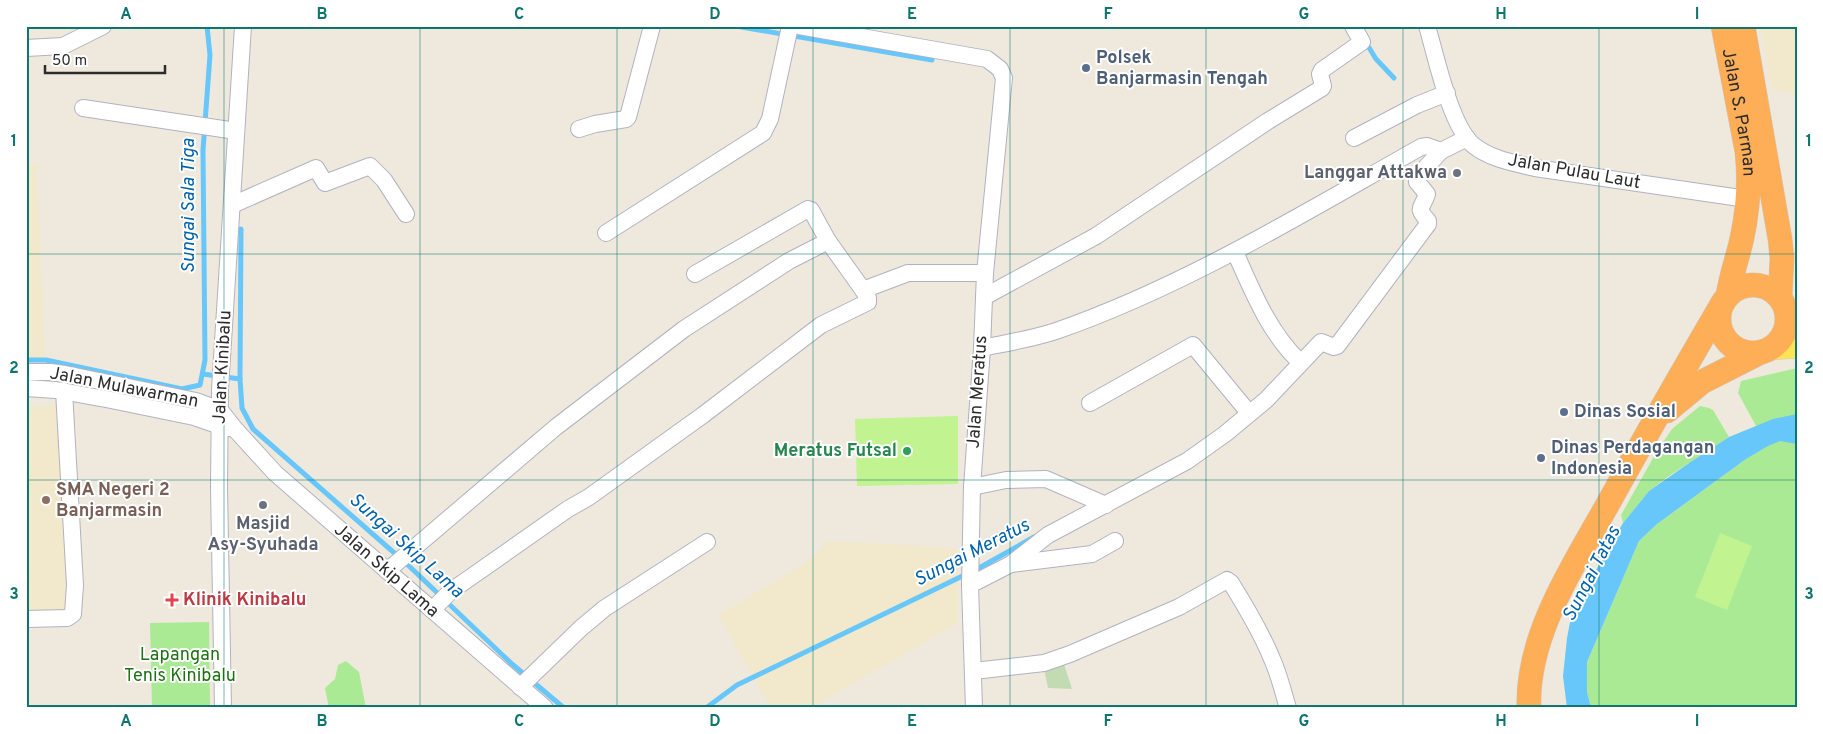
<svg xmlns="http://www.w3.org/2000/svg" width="1823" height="734" font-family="Overpass,sans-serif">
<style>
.education{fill:#f2e8cb}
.green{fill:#abea95}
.cemetery{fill:#c3dbb3}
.pitch{fill:#c1f390}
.water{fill:#67c7fa}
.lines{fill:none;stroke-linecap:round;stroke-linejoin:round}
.stream{stroke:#67c7fa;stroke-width:5}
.minor-casing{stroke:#b1b2c1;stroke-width:18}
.major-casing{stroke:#ccc;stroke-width:21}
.highway-casing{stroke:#ccc;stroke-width:25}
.minor{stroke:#fff;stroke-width:16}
.major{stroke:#fee453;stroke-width:20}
.highway{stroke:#ffae58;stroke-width:24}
.grid{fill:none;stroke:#0f766e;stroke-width:1;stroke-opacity:0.55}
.service-dot{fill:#5c6f8a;stroke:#fff;stroke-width:2}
.worship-dot{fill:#6b7280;stroke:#fff;stroke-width:2}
.leisure-dot{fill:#2e9e5b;stroke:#fff;stroke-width:2}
.education-dot{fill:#8d6e63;stroke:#fff;stroke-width:2}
.health-dot{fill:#e0444e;stroke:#fff;stroke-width:2}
.labels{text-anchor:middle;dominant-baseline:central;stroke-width:4;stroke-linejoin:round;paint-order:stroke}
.service-label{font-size:18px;font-weight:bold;fill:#4e5e75;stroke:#fff;text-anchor:start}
.street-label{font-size:18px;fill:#2c2c2c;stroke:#fff}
.worship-label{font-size:18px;font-weight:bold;fill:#5b616d;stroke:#fff;text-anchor:end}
.leisure-label{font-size:18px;font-weight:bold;fill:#27864d;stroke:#fff;text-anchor:end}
.education-label{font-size:18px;font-weight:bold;fill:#785e54;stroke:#fff;text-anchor:start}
.health-label{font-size:18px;font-weight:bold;fill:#be3a42;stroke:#fff;text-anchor:start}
.park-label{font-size:18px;fill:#1f7213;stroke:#fff}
.water-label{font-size:19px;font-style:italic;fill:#0063ac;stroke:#fff}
.neatline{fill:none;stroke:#0f766e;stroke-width:2}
.grid-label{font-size:16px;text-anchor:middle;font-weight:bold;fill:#0f766e}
</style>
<rect width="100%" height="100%" fill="#efe9dd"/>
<g class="education">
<polygon points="1760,26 1797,26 1797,95 1772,90"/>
<polygon points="26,164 37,164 45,359 26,360"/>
<polygon points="59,405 72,594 63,613 26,614 26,407"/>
<polygon points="828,541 926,546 958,550 958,623 811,708 771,708 718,615 803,565"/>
</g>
<g class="green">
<polygon points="1797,368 1797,708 1591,708 1587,692 1587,662 1639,541 1657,524 1746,459 1767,446 1738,393 1741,381"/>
<polygon points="1700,406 1709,408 1713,410 1729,437 1669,476 1649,491 1623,523 1621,515 1657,451 1672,429"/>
<polygon points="209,622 210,708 152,708 150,623"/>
<polygon points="346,661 359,672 366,708 329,708 325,688 335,679 338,665"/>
</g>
<polygon class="cemetery" points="1064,664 1072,689 1048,688 1044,669"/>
<g class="pitch">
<polygon points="958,416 958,484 857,486 855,419"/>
<polygon points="1720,533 1752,546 1727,610 1695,597"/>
</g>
<polygon class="water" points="1797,414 1797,444 1780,441 1768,446 1746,459 1657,524 1639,541 1587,662 1587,692 1591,708 1567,708 1563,676 1567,638 1571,617 1584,591 1623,523 1649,491 1692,461 1729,437 1773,419"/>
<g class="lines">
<g class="stream">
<polyline points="736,26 932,60"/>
<polyline points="1365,41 1376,59 1394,78"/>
<polyline points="241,229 240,379 242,408 253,429 408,565 512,664 564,708"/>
<polyline points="26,360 46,360 182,389 200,385 205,360 203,150 210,55 207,26"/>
<polyline points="203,374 240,379"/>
<polyline points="706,708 737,685 979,568 1034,537"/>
</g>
<g class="minor-casing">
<g id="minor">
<polyline points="799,26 987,59 1000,69 1004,78 985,273 982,348 972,487 970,585 974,708"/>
<path d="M 1427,26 C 1436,56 1450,125 1473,145 C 1490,159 1514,163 1535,168 L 1747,199"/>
<polyline points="26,48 63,46 103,26"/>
<polyline points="83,108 236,131"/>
<polyline points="579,129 595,124 626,119 628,117 652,26"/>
<polyline points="1354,138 1417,105 1447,93"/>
<polyline points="232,205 316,168 325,183 370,166 384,180 406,214"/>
<polyline points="606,233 763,133 770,119 790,26"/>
<path d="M 1235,252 C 1252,290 1269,333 1300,362"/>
<polyline points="695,274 808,209 811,210 828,241 863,290"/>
<polyline points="984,297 1096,236 1268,121 1322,88 1323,86 1320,74 1322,70 1362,42 1353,26"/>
<path d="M 982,348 C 1006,343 1032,339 1056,331 C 1185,286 1302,214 1421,147 L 1427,146 L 1441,151 L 1467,138"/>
<polyline points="26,372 50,372 65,374 196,401 220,410 234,428 275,473 545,708"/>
<polyline points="26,388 56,390 111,400 194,417 220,426 229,428"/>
<polyline points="1090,403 1193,345 1249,413"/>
<polyline points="972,487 1006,480 1046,479 1106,505"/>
<polyline points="1011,564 1092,554 1115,541"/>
<polyline points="387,571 556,427 684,329 789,261 828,241"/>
<path d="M 970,585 L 1011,564 L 1048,535 L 1187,461 L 1225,434 L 1266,400 L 1321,342 L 1334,347 L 1337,346 L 1428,224 L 1428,221 C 1415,206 1422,210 1427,194 L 1417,182 L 1417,177 L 1441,151"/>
<polyline points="432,610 451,591 568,509 589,497 703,415 821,325 868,302 868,298 863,290 908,273 985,273"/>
<polyline points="26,619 67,618 73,614 75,585 64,391"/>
<path d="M 974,671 L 1044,663 L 1070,654 L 1179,607 L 1227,580 L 1231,583 C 1246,607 1261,632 1272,659 C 1279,674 1283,692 1288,708"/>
<polyline points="520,687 581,628 605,608 707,542"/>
<polyline points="223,708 219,487 220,389 243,26"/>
</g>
</g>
<g class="major-casing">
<g id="major">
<polyline points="1787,312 1797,321"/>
<polyline points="1767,350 1797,348"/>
</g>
</g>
<g class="highway-casing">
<g id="highway">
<path id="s1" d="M 1723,26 L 1747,152 C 1750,179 1748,210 1742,238 C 1738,257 1731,275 1728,295"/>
<polyline points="1743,26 1780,239 1782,258 1780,297"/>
<circle cx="1753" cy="319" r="34"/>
<polyline points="1667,411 1702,382 1761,352"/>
<path d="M 1529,708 C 1526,635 1575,563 1609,502 C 1646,435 1684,369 1722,304"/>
</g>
</g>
<use href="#minor" class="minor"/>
<use href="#major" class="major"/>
<use href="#highway" class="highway"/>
</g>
<path class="grid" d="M 224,26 L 224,708M 420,26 L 420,708M 617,26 L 617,708M 813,26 L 813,708M 1010,26 L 1010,708M 1206,26 L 1206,708M 1403,26 L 1403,708M 1599,26 L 1599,708M 26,254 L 1797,254M 26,480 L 1797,480"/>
<g class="service-dot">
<circle cx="1086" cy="68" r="5"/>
<circle cx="1564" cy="412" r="5"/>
<circle cx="1541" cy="458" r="5"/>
</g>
<g class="worship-dot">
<circle cx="1457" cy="173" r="5"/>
<circle cx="263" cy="505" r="5"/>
</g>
<circle class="leisure-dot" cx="907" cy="451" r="5"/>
<circle class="education-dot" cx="46" cy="500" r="5"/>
<path class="health-dot" d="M169.5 592.5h5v5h5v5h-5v5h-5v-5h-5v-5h5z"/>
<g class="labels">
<g class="service-label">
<text x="1096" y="58">Polsek<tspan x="1096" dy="21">Banjarmasin Tengah</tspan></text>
<text x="1574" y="412">Dinas Sosial</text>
<text x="1551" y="448">Dinas Perdagangan<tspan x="1551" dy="21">Indonesia</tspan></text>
</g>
<g class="street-label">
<text stroke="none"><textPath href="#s1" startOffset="88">Jalan S. Parman</textPath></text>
<text transform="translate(1574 172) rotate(10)">Jalan Pulau Laut</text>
<text transform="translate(223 367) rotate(-87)">Jalan Kinibalu</text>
<text transform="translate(124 388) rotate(11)">Jalan Mulawarman</text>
<text transform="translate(978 392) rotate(-86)">Jalan Meratus</text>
<text transform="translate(386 571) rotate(41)">Jalan Skip Lama</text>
</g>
<g class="worship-label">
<text x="1447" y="173">Langgar Attakwa</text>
<text x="263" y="524" text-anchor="middle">Masjid<tspan x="263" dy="21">Asy-Syuhada</tspan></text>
</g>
<g class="leisure-label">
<text x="897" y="451">Meratus Futsal</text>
</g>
<g class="education-label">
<text x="56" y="490">SMA Negeri 2<tspan x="56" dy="21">Banjarmasin</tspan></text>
</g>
<g class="health-label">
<text x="183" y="600">Klinik Kinibalu</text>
</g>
<g class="park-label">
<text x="180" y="655">Lapangan<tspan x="180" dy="21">Tenis Kinibalu</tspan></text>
</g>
<g class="water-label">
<text transform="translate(189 206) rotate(-90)">Sungai Sala Tiga</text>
<text transform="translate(406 546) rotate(42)">Sungai Skip Lama</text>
<text transform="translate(972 553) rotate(-27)">Sungai Meratus</text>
<text transform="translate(1592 574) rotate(-63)">Sungai Tatas</text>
</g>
</g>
<rect width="1823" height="734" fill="none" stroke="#ffffff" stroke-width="55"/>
<path d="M45 65v8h120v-8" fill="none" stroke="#2c2c2c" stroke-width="2.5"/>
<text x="52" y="65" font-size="15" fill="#2c2c2c" stroke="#ffffff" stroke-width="4" paint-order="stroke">50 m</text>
<rect x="28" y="28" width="1768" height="678" class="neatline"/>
<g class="grid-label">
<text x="126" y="19">A</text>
<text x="322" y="19">B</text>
<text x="519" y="19">C</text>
<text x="715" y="19">D</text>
<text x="912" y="19">E</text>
<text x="1108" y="19">F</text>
<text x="1304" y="19">G</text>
<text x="1501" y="19">H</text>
<text x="1697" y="19">I</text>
<text x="14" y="146">1</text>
<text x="1809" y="146">1</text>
<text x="14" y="373">2</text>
<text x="1809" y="373">2</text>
<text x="14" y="599">3</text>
<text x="1809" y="599">3</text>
<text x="126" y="726">A</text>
<text x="322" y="726">B</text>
<text x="519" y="726">C</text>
<text x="715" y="726">D</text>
<text x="912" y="726">E</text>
<text x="1108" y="726">F</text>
<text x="1304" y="726">G</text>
<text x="1501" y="726">H</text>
<text x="1697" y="726">I</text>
</g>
</svg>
